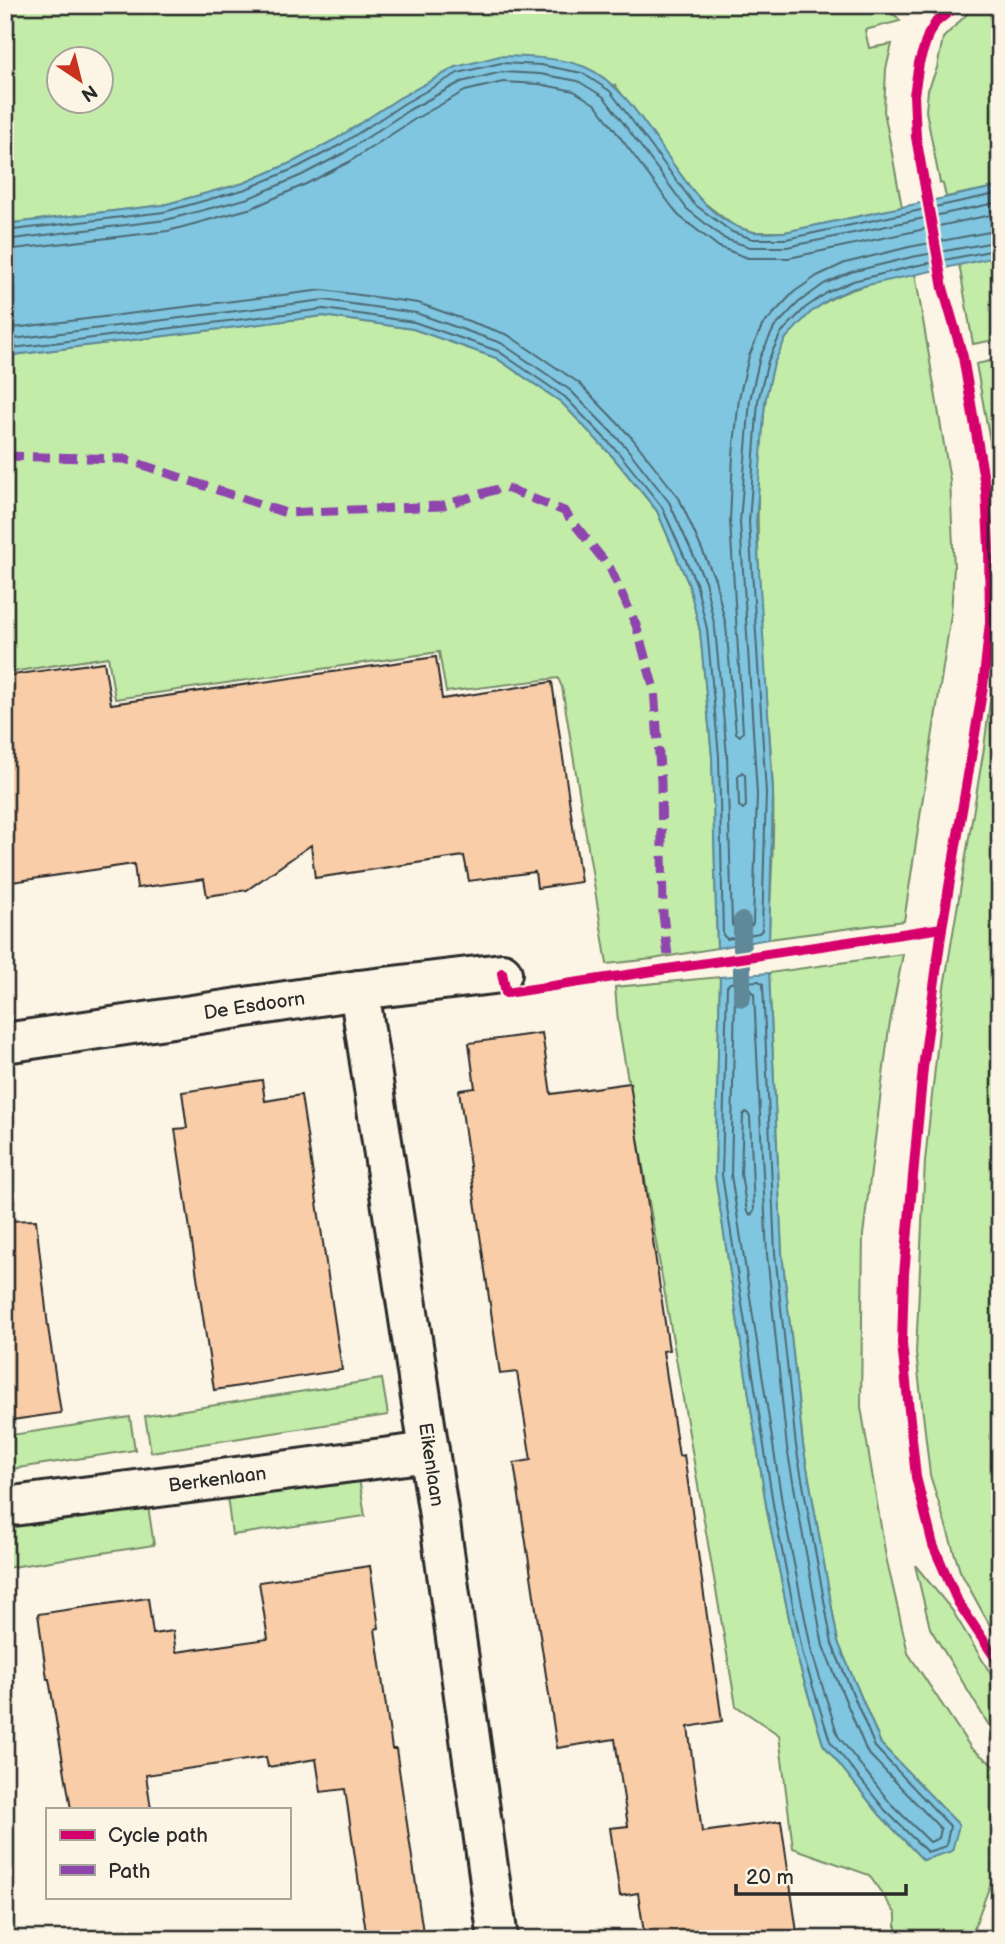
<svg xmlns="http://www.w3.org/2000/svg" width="1005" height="1944" font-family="'Balsamiq Sans',sans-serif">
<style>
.green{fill:#c2eca8;stroke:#768c6a;stroke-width:2;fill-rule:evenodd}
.water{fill:#80c6e0;stroke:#5e8898;stroke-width:2}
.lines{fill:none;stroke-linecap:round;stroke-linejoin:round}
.shore{stroke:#4d6973;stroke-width:2}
.stream{stroke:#5e8898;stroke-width:18}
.building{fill:#f9cda8;stroke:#2b2b2b;stroke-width:2}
.minor-casing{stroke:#2b2b2b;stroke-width:44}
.minor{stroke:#fcf5e5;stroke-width:38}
.quiet{stroke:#8e44ad;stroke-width:9;stroke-dasharray:18 9;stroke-linecap:butt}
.cycleway-casing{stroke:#fcf5e5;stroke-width:15}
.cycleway{stroke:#d6006c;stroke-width:10}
.labels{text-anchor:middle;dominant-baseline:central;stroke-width:5;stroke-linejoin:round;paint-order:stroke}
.street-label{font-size:19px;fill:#2b2b2b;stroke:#fcf5e5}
</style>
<rect width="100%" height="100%" fill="#fcf5e5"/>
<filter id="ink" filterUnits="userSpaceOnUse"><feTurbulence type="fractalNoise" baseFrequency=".0143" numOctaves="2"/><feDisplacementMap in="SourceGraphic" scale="14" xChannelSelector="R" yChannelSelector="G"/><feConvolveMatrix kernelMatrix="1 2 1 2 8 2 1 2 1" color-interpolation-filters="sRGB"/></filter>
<g filter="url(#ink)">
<g class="green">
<path d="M 5,5 L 882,5 L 898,18 L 900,21 L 865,30 L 869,48 L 892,44 L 886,69 L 884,111 L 902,207 L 785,232 L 754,232 L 734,226 L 698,198 L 615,85 L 401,97 L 336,139 L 295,161 L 244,183 L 163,205 L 5,224 ZM 60,60 L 102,60 L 102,102 L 60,102 Z"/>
<polygon points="980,5 1000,5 1000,186 946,197 943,184 940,183 926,111 928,90 937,68 943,38 969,12"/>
<polygon points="1000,256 1000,339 973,344 959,264"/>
<path d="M 915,273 L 950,480 L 954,567 L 951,615 L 904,921 L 769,939 C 770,890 775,839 773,790 C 767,670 750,550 762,430 C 765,400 769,364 786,338 C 815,294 868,284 915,273 Z"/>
<polygon points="323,316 413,329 496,358 561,402 613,457 657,511 689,585 700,631 712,757 717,948 653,959 607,964 562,687 558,678 446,692 439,652 115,699 108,657 5,673 5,356"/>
<polygon points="1000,359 1000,513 994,463 976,364"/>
<polygon points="1000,623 1000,1644 960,1571 930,1475 916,1353 925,1161 943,993 984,748"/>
<polygon points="903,954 889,1028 863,1235 861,1407 886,1557 908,1653 971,1748 1000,1770 1000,1858 970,1939 896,1939 896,1914 869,1875 793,1848 779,1735 736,1706 618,1022 615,987 720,977 715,1176 767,1511 797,1657 823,1744 880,1815 924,1860 959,1825 881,1744 838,1642 803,1445 782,1253 769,973"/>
<polygon points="382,1379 388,1415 151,1452 145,1416"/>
<polygon points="130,1417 135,1450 5,1470 5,1436"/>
<polygon points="359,1478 365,1516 232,1535 227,1496"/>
<polygon points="148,1506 154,1545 5,1568 5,1528"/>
<polygon points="915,1565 952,1610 1000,1689 1000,1737 988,1724 930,1628"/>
</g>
<g class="water">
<path d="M 500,56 C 526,57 561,57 585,67 C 652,95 678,216 753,232 C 763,234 775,232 785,232 L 1000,186 L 1000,256 L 854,288 L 831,298 L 810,313 L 786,338 L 774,363 L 765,402 L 756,522 L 773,793 L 769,939 L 717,948 L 712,757 L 700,631 L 689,585 L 657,511 L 613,457 L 561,402 L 496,358 L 413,329 L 323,316 L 5,356 L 5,224 L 163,205 L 244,183 L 295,161 L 336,139 L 401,97 L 456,67 Z"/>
<polygon points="769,973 782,1253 803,1445 838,1642 881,1744 959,1825 952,1851 923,1860 880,1815 823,1744 797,1657 767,1511 715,1176 720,977"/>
</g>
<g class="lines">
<g class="shore">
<polyline points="5,231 164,212 246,189 298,167 340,145 405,103 458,73 501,63 541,65 582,73 610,91 694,204 732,232 753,239 786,239 1000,193"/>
<polyline points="5,240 166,220 249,198 302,175 344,153 409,110 461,82 502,72 540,74 578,81 604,97 687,209 725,239 750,247 787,247 1000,202"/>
<polyline points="5,250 168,231 252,208 306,184 349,162 415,119 465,91 503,82 539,84 574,91 596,105 679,216 719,247 748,258 789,258 1000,213"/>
<polyline points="5,329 323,290 418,303 508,335 579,383 633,439 679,498 715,579 726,626 736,733 740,736 743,732 730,521 733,455 739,398 749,356 762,326 794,292 817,276 845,263 909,247 1000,230"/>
<polyline points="5,340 324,300 416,313 501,343 570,390 625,446 669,502 705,581 715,628 727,755 732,925 736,929 751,926 753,923 757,794 740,522 750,400 760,357 774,328 799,302 824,284 851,272 912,257 1000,241"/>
<polyline points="5,349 324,309 414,322 498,351 565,397 618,452 662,507 696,583 707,629 719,756 723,935 727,939 759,933 762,930 766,793 749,522 758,401 768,361 781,333 805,308 828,292 853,281 914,266 1000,249"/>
<polygon points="742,772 745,775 746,806 743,809 739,806 738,776"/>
<polygon points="759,981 763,984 775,1253 796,1446 832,1644 875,1747 950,1826 946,1846 927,1852 885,1810 830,1741 803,1655 774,1510 722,1175 727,986 730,983"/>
<polygon points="751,991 754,994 767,1254 787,1448 823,1646 867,1752 941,1829 939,1838 930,1842 891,1804 838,1736 812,1653 783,1509 731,1175 735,995 738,992"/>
<polygon points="746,1112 750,1116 754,1211 751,1215 747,1212 741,1174 743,1115"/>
</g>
<polyline class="stream" points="742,998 742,921"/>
</g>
<g class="building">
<polygon points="436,657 442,699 552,682 581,882 537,888 535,872 469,881 464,856 315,878 311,845 247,890 207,896 204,879 137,888 134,864 5,883 5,676 104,662 111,704"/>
<polygon points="542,1033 551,1094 630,1083 669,1350 663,1351 679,1456 684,1455 722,1721 688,1727 702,1832 781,1821 798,1939 645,1939 638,1893 620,1896 610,1828 628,1826 615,1739 557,1748 514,1463 531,1460 517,1372 500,1374 459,1090 475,1088 469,1043"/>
<polygon points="262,1080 265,1101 301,1095 342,1370 214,1390 175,1129 187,1128 182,1092"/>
<polygon points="36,1220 48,1327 61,1413 5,1421 5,1221"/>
<polygon points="370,1566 379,1628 375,1629 392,1749 396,1749 424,1939 367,1939 345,1789 321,1792 316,1759 268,1767 266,1757 146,1775 151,1809 71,1809 49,1679 47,1679 38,1614 148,1598 153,1634 173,1631 176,1652 268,1639 259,1582"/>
</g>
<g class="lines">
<g class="minor-casing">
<g id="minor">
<path id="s1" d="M 359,990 L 439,1516 L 498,1939"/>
<path id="s2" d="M 5,1043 L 359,990 L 502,973"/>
<path id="s3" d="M 5,1507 L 429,1452"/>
</g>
</g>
<use href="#minor" class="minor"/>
<polyline class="quiet" points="5,456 125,459 286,513 441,506 504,487 564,511 610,568 636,625 654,689 661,782 663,914 669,964"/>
<g class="cycleway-casing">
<g id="cycleway">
<polyline points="957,5 936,22 928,35 919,63 914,95 916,137 943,288 963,357 986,491 989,547 990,622 983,687 942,928 923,1068 904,1274 902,1344 916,1477 933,1545 958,1602 1000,1665"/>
<polyline points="502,973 506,993 942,928"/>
</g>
</g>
<use href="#cycleway" class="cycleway"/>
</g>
</g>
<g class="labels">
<g class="street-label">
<text stroke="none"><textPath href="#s2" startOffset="252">De Esdoorn</textPath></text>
<text stroke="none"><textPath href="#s1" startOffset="480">Eikenlaan</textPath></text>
<text stroke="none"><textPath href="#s3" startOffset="214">Berkenlaan</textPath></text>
</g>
</g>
<rect width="1005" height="1944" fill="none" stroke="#fcf5e5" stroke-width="28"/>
<rect x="14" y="14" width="977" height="1916" fill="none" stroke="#2b2b2b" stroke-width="2.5" filter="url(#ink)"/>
<rect x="46" y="1808" width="245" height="91" fill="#fcf5e5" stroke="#a8a49b" stroke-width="2"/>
<rect x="60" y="1830" width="35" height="10" fill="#d6006c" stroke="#a8a49b" stroke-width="2"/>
<text x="108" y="1842" font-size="21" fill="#2b2b2b">Cycle path</text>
<rect x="60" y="1865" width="35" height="10" fill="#8e44ad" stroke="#a8a49b" stroke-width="2"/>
<text x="108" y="1878" font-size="21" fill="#2b2b2b">Path</text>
<g transform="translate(80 80) rotate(145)"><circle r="33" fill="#fcf5e5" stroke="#a8a49b" stroke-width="2"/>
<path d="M0-5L12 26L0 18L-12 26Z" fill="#c8321e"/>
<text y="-10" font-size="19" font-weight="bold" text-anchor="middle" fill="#2b2b2b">N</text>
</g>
<path d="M736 1884v10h170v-10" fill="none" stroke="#2b2b2b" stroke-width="3.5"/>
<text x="746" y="1884" font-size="21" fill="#2b2b2b" stroke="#fcf5e5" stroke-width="5" paint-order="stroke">20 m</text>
</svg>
